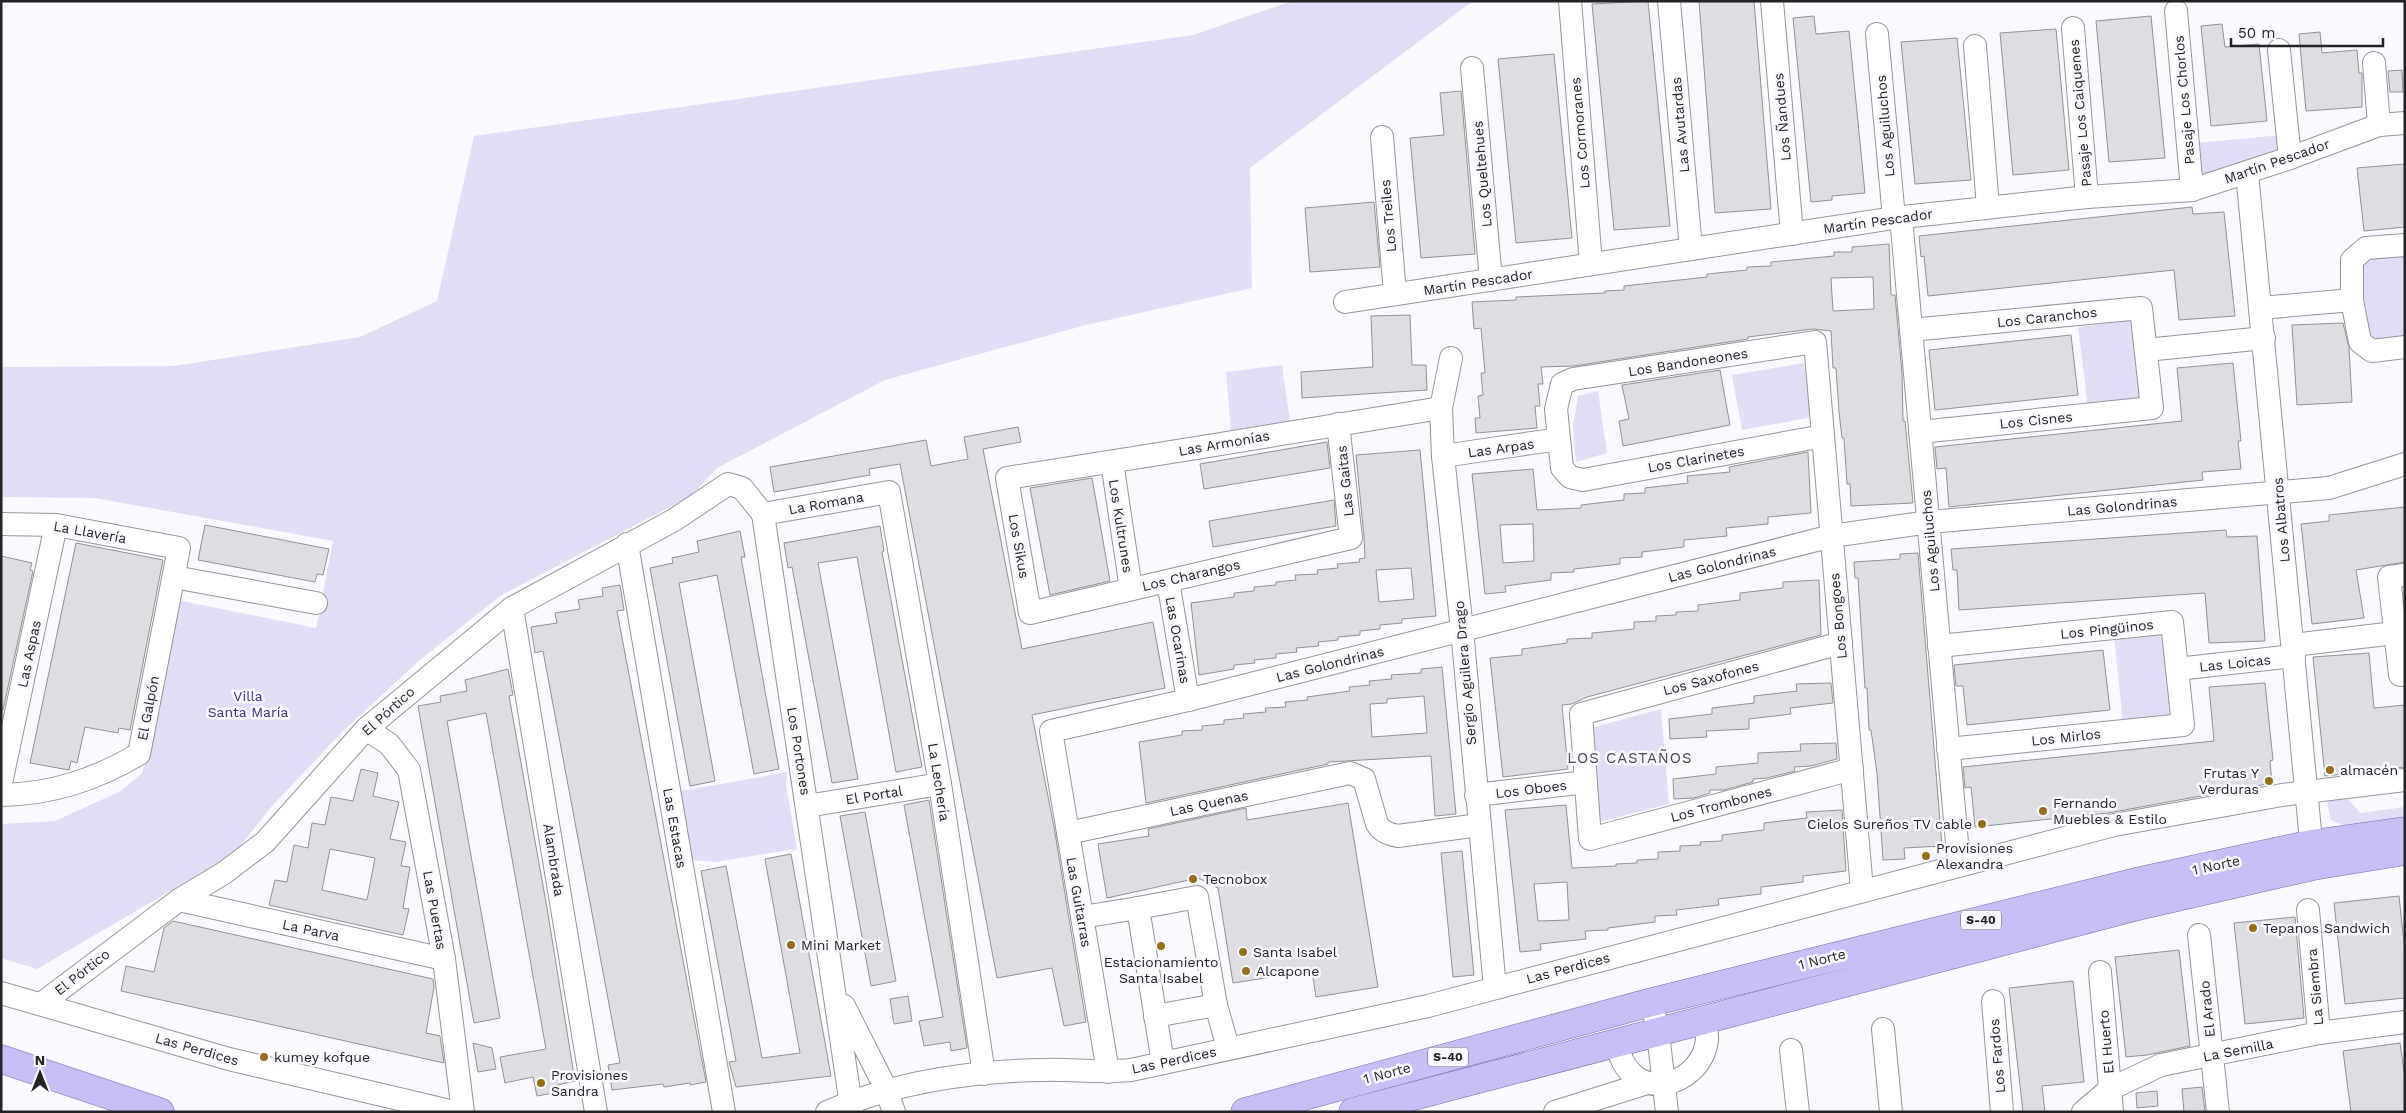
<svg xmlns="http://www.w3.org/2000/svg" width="2406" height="1113" font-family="'Work Sans',sans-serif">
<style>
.green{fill:#e0def7}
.building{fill:#dedde3;stroke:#919196;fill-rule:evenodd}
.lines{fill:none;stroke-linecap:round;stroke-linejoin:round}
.minor-casing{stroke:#949499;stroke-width:24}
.major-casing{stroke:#766ca8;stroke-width:29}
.minor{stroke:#fff;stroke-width:22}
.major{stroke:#c7bef5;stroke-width:28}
.poi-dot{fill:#966d18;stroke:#f9f9ff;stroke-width:2}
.labels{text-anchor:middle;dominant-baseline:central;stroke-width:5;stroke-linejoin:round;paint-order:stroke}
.shield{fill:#f9f9ff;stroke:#636366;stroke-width:1}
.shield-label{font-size:12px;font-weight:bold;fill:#232325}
.street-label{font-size:14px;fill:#232325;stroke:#f9f9ff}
.park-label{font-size:14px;fill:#412d7d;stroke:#f9f9ff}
.poi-label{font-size:14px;fill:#232325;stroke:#f9f9ff;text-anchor:start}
.neighbourhood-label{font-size:15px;letter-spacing:1px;fill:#49484d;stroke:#f9f9ff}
</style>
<rect width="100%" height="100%" fill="#f9f9ff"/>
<g class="green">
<polygon points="1292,1 1473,1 1250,168 1252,288 1086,325 885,380 717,468 691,496 500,596 420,660 345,729 272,806 235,853 37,969 1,958 1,824 55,821 121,791 142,773 155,731 177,600 316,628 333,541 95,498 1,497 1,367 174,366 360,337 437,301 474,136 1193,35"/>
<polygon points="2281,135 2283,152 2206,175 2200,171 2197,143"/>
<polygon points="2405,256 2405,340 2368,343 2361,259"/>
<polygon points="2136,319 2146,401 2088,408 2078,327"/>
<polygon points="1804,363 1813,417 1742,430 1732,375"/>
<polygon points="1282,365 1290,422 1231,432 1226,372"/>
<polygon points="1598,391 1607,453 1576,462 1573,426 1578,396"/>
<polygon points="2165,631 2174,718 2123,723 2114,636"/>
<polygon points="1661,709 1669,804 1599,822 1591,728"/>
<polygon points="787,772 786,785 797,849 778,859 795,849 716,862 687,860 676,792"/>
<path d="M 2344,794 L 2360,813 L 2405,807 L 2405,823 C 2380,825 2352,833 2330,819 L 2327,799 Z"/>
</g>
<g class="building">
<polygon points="1648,1 1670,226 1614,230 1592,4"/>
<polygon points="1699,1 1754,1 1771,209 1715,213"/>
<polygon points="1814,16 1816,34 1849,31 1865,193 1832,196 1832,200 1811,202 1793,18"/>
<polygon points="2151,16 2165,158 2109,162 2096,21"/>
<polygon points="2222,24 2225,47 2259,44 2267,121 2211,126 2201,26"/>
<polygon points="2056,29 2069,170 2013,175 2000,33"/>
<polygon points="2320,32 2322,53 2357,50 2359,73 2362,73 2362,107 2306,111 2299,34"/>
<polygon points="1957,38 1971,180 1915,184 1901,42"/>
<polygon points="1554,54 1572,238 1516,243 1498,59"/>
<polygon points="2402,70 2403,92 2390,92 2388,71"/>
<polygon points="1461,91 1475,254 1421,258 1410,138 1444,135 1440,93"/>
<polygon points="2405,164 2405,227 2364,231 2357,168"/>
<polygon points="1374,202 1380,267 1310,272 1305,208"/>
<polygon points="2192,207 2193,214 2224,212 2235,316 2179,320 2174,270 1928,296 1924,256 1921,257 1919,236"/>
<path d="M 1889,244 L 1891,295 L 1895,295 L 1902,373 L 1903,421 L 1905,421 L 1913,503 L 1851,506 L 1850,484 L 1847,484 L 1844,438 L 1842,438 L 1839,412 L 1836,368 L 1833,368 L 1831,331 L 1813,329 L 1748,337 L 1748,339 L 1574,366 L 1541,367 L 1543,384 L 1538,384 L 1540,406 L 1535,406 L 1537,428 L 1476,433 L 1475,418 L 1480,418 L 1478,396 L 1483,395 L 1481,373 L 1485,373 L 1481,328 L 1474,329 L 1472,302 L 1516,300 L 1516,297 L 1605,293 L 1605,291 L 1624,290 L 1624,286 L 1707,277 L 1707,274 L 1747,270 L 1747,267 L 1771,266 L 1771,262 L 1834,256 L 1834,252 L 1852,252 L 1852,247 ZM 1873,277 L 1874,309 L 1833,311 L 1831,278 Z"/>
<polygon points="1410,315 1412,365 1426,365 1427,390 1302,398 1301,372 1373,367 1371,316"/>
<polygon points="2343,323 2349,348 2352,402 2297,405 2292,325"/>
<polygon points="2071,335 2078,395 1935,410 1929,350"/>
<polygon points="2233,363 2241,441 2238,441 2241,469 2202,472 2203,480 1949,507 1946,468 1937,469 1935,447 2182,421 2177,368"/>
<polygon points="1720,370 1730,425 1623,446 1619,421 1629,419 1622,385"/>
<polygon points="1018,427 1021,442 983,449 1022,649 1153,622 1165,688 1032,715 1054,827 1086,1022 1064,1026 1052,968 997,978 900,464 869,469 870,475 774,492 770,467 926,440 931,466 968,459 964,437"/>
<polygon points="1327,442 1330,468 1204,489 1200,464"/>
<path d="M 1420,450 L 1436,616 L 1402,619 L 1402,623 L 1380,625 L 1380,629 L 1360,631 L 1360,635 L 1338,637 L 1338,640 L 1318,642 L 1319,646 L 1296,648 L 1297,652 L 1276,654 L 1276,658 L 1254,660 L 1255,663 L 1234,665 L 1234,669 L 1199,675 L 1191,603 L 1234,597 L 1234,593 L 1254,591 L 1254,587 L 1276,585 L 1276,582 L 1296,580 L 1295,575 L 1318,574 L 1317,570 L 1338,568 L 1337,564 L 1360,562 L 1359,559 L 1365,558 L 1364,537 L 1356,455 ZM 1411,568 L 1414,599 L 1379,602 L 1376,570 Z"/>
<path d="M 1808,452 L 1811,513 L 1768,517 L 1768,524 L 1726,528 L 1727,536 L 1684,540 L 1684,547 L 1642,552 L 1642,557 L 1620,558 L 1620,564 L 1574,569 L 1574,572 L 1551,573 L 1551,580 L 1505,586 L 1506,592 L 1485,594 L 1472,474 L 1533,469 L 1537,510 L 1581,508 L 1581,505 L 1624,500 L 1624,494 L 1645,493 L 1645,488 L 1688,483 L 1687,476 L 1730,472 L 1729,467 ZM 1533,524 L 1534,561 L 1503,563 L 1500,525 Z"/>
<polygon points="1092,478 1110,581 1050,595 1030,488"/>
<polygon points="1334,500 1336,526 1213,547 1209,521"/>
<polygon points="2405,507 2405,562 2356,570 2364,618 2312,624 2301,524 2329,521 2329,515"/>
<polygon points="205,525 329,549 323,575 317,574 315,582 198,560"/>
<polygon points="880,526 884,551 882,552 922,767 896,772 857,557 818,563 858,779 832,783 792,567 788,568 784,543"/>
<polygon points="2226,530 2227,537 2257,536 2265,641 2209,643 2205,593 1959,610 1957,570 1953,570 1951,549"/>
<polygon points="740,531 745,557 741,557 779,769 754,774 717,575 679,583 715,781 690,786 650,568 673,563 672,558 699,552 697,541"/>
<polygon points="76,543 163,560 130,730 119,728 118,733 85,727 77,763 71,761 69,770 30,763"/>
<polygon points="1918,553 1942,846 1904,848 1905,859 1883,860 1877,773 1871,730 1869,730 1867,688 1865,688 1858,578 1855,578 1854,562 1900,559 1900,554"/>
<polygon points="1,556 32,563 30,570 33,571 3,710 1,709"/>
<polygon points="1819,580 1821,635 1587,697 1572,704 1562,705 1568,769 1503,777 1490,658 1522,655 1522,649 1567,643 1567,639 1592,638 1592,633 1634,629 1634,622 1656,621 1656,616 1676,615 1676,612 1698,611 1698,605 1740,600 1740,593 1783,588 1783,582"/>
<polygon points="620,585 624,610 617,611 706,1082 690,1085 690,1083 664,1087 663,1084 612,1090 608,1065 620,1063 543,651 535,653 531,627 557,623 555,613 580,609 578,600 603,596 602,588"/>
<polygon points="2103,650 2110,710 1967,725 1963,686 1956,686 1954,665"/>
<polygon points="2369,653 2374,708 2405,705 2405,767 2325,776 2313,657"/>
<path d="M 1442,667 L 1456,814 L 1435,816 L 1431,756 L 1328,762 L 1328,764 L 1146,803 L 1139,742 L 1182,735 L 1182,731 L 1202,730 L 1202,726 L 1224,724 L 1224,720 L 1244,718 L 1243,714 L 1266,712 L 1265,708 L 1286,707 L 1285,702 L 1308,700 L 1307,697 L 1350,691 L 1349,687 L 1370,685 L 1369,681 L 1392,679 L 1391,675 L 1421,673 L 1421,669 ZM 1424,696 L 1427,733 L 1372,737 L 1370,704 L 1387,703 L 1387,699 Z"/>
<polygon points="508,669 513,695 509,696 547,908 575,1081 553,1086 554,1093 537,1096 533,1077 505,1083 500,1057 546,1049 486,713 447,721 500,1018 474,1023 418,706 441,702 440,696 467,691 465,680"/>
<polygon points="1831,683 1833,703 1790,708 1791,714 1749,719 1749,729 1706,731 1707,737 1670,739 1669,719 1712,714 1712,708 1754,703 1754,696 1797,691 1796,684"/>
<polygon points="2265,683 2273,760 2270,761 2272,783 2108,813 1975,827 1971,787 1965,788 1963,767 2214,741 2209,687"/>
<polygon points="1836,743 1837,759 1811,766 1794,767 1795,771 1767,778 1753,779 1753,782 1724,790 1710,790 1710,793 1694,798 1674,799 1673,779 1716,774 1716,767 1758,763 1758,753 1801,751 1800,744"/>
<path d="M 361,769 L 378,773 L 373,796 L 399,802 L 390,839 L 406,842 L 401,866 L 410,867 L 403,908 L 409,909 L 403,935 L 269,905 L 275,880 L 287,882 L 294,845 L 308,848 L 312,823 L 325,825 L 331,797 L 353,801 ZM 330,849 L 375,858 L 367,900 L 322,890 Z"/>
<polygon points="929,800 967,1048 951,1051 950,1042 924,1046 919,1021 943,1017 904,805"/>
<polygon points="1348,803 1378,987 1316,997 1312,971 1233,983 1218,888 1198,878 1107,898 1098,844 1149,836 1148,829 1246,808 1247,820"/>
<path d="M 1566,805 L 1572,868 L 1616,866 L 1616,864 L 1637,863 L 1637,860 L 1658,859 L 1658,852 L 1680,851 L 1680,846 L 1701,845 L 1700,842 L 1722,841 L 1722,835 L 1764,830 L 1764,823 L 1807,818 L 1806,812 L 1842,810 L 1846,871 L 1803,876 L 1803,882 L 1761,887 L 1761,894 L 1718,899 L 1719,905 L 1676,910 L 1677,915 L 1655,916 L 1655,922 L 1608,928 L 1608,930 L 1585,931 L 1586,939 L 1540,944 L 1541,950 L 1520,952 L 1505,810 ZM 1567,882 L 1569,920 L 1538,921 L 1534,884 Z"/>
<polygon points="865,812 896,981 871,986 840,816"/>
<polygon points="1462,851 1474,975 1453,977 1441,853"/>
<polygon points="791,854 831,1076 736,1087 729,1062 736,1061 701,871 726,866 762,1058 800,1053 765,859"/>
<polygon points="2399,896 2405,951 2405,998 2345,1004 2334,903"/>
<polygon points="2295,917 2304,1018 2245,1024 2234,923"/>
<polygon points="173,921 433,979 434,987 426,1033 440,1036 444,1063 121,991 126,966 154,972 164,928"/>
<polygon points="2179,950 2190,1046 2147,1055 2126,1057 2115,957"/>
<polygon points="2073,981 2084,1082 2042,1086 2045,1112 2023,1112 2009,988"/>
<polygon points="908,996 912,1021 894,1024 890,999"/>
<polygon points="473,1043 492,1048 496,1069 478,1072"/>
<polygon points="2400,1043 2405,1078 2405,1112 2351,1112 2343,1051"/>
<polygon points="2202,1087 2205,1112 2184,1112 2182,1089"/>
<polygon points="2157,1091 2158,1106 2137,1108 2136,1093"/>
</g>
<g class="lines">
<g class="minor-casing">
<g id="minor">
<polyline points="1570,1 1591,264"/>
<polyline points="1669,1 1691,249"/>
<polyline points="1772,1 1792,234"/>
<polyline points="2176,11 2192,190"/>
<polyline points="2073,28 2087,197"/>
<polyline points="1877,34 1894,218"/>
<polyline points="1975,46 1988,207"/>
<polyline points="2279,50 2290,158"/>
<polyline points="2374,63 2379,125"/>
<polyline points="1472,68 1491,280"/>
<polyline points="1382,137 1395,294"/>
<polyline points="2247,173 2313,862"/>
<polyline points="1901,217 1959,865"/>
<polyline points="2405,245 2366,248 2352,260 2352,300 2360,342 2372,351 2405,347"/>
<polyline points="1345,302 1894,218 2087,197 2192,190 2290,158 2379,125 2405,123"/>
<polyline points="2261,308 2352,300"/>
<polyline points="1911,330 2141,308 2152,408 1920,432"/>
<polyline points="2146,350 2264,338"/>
<polyline points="1451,358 1441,408 1443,456 1462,630 1495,988"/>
<path d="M 1338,424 L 1351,538 L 1030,613 L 1007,478 C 1152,456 1296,431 1441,408"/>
<polyline points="1823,436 1583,480 1570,477 1562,468 1556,409 1562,384 1573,379 1815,342 1862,890"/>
<polyline points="1443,456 1559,439"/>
<polyline points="1112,462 1131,589"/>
<polyline points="763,514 889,492 940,784 984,1074"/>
<polyline points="763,514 852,1112"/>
<path d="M 1,524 L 56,525 L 179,548 L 139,754 C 95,780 52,794 1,795"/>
<polyline points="627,544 724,1112"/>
<polyline points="2405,575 2389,577 2400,675 2405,675"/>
<polyline points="174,577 316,603"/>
<polyline points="1168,581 1188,700"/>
<polyline points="512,608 596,1112"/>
<polyline points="1841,643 1581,714 1590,839 1852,769"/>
<polyline points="2293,645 2395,633"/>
<polyline points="1939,646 2172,622 2183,725 1948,749"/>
<polyline points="2177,669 2294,656"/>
<polyline points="366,729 389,744 409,770 444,959 463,1112"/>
<polyline points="1,783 56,525"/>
<polyline points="1476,795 1586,782"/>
<polyline points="807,806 940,784"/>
<path d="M 1068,833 L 1350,773 L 1364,779 L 1377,824 C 1382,832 1389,834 1398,836 L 1479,825"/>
<polyline points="179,900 444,959"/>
<polyline points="2308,910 2319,1033"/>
<polyline points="1082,917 1138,908"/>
<polyline points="2199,935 2218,1112"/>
<polyline points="2100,972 2112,1112"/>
<polyline points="1,993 229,1059 454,1112"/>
<polyline points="1993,1001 2002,1112"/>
<polyline points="1652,1002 1658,1033 1667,1112"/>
<polyline points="41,1004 179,900 224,873 265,842 366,729 512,608 674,520 728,484 742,488 763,514"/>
<polyline points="844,1006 886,1089 894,1112"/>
<polyline points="1155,1016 1216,1005"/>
<polyline points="1883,1029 1891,1112"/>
<path d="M 1617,1042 C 1627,1107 1701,1089 1707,1040 C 1707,1034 1706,1027 1706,1021"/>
<polyline points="1791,1050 1798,1112"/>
<polyline points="1163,1063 1138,908 1197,897 1216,1005 1228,1048"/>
<polyline points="1108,1072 1051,731 1188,700 1832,536 1929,522 2329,488 2405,464"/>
<path d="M 827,1112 C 895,1082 969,1071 1043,1070 C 1072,1069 1101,1073 1131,1070 L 1428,1006 L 2114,825 L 2282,795 L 2405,780"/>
<polyline points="1555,1112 1647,1083"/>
<polyline points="2083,1112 2110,1089 2161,1065 2319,1033 2405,1022"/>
</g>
</g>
<g class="major-casing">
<g id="major">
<polyline points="1,1059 160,1112"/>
<polyline points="1245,1112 1652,1002 2136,882 2312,844 2405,831"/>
<polyline points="1353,1112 2142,905 2313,866 2405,851"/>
</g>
</g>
<use href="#minor" class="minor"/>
<use href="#major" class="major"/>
</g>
<g class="poi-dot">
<circle cx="2330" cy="770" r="5"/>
<circle cx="2269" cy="781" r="5"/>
<circle cx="2043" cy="811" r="5"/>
<circle cx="1982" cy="824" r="5"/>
<circle cx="1926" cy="856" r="5"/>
<circle cx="1193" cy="879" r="5"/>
<circle cx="2253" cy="928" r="5"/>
<circle cx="791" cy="945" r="5"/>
<circle cx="1161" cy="946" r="5"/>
<circle cx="1243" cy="952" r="5"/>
<circle cx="1246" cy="971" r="5"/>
<circle cx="264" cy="1057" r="5"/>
<circle cx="541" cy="1083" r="5"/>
</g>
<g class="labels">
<g class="shield">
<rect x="1961" y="910.5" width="40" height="19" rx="4"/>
<rect x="1428" y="1047.5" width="40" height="19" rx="4"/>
</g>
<g class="shield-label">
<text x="1981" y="920">S-40</text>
<text x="1448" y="1057">S-40</text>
</g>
<g class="street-label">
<text transform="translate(2184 100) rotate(-95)">Pasaje Los Chorlos</text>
<text transform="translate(2080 113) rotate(-95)">Pasaje Los Caiquenes</text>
<text transform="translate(1782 117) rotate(-95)">Los Ñandues</text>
<text transform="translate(1680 125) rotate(-95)">Las Avutardas</text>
<text transform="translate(1885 126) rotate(-95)">Los Aguiluchos</text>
<text transform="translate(1580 133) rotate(-95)">Los Cormoranes</text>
<text transform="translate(2277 161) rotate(-19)">Martín Pescador</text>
<text transform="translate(1482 174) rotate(-95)">Los Queltehues</text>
<text transform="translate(1388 216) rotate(-95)">Los Treiles</text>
<text transform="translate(1878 221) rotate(-8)">Martín Pescador</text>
<text transform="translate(1478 282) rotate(-9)">Martín Pescador</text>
<text transform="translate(2047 317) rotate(-6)">Los Caranchos</text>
<text transform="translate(1688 362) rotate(-9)">Los Bandoneones</text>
<text transform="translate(2036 420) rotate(-6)">Los Cisnes</text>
<text transform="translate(1224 443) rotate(-10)">Las Armonías</text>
<text transform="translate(1501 448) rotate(-8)">Las Arpas</text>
<text transform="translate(1696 459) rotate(-10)">Los Clarinetes</text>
<text transform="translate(1345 481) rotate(-96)">Las Gaitas</text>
<text transform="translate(826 503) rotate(-10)">La Romana</text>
<text transform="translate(2122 506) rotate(-5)">Las Golondrinas</text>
<text transform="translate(2281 520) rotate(-95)">Los Albatros</text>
<text transform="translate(1121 526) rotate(81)">Los Kultrunes</text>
<text transform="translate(90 532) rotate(10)">La Llavería</text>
<text transform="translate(1930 541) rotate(-95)">Los Aguiluchos</text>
<text transform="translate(1019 546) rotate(80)">Los Sikus</text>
<text transform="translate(1722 564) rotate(-14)">Las Golondrinas</text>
<text transform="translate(1191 575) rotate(-13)">Los Charangos</text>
<text transform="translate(1838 616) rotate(-95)">Los Bongoes</text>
<text transform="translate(2107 629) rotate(-6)">Los Pingüinos</text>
<text transform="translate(1178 640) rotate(80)">Las Ocarinas</text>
<text transform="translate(29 654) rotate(-78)">Las Aspas</text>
<text transform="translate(2235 663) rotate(-6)">Las Loicas</text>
<text transform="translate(1330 664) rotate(-14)">Las Golondrinas</text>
<text transform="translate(1465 673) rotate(-95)">Sergio Aguilera Drago</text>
<text transform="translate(1711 678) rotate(-15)">Los Saxofones</text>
<text transform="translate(148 708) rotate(-79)">El Galpón</text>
<text transform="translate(388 711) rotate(-42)">El Pórtico</text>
<text transform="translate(2066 737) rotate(-6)">Los Mirlos</text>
<text transform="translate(799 751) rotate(81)">Los Portones</text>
<text transform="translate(939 782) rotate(81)">La Lechería</text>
<text transform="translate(1531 789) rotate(-7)">Los Oboes</text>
<text transform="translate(874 795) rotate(-9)">El Portal</text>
<text transform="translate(1209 803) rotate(-12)">Las Quenas</text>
<text transform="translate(1721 804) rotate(-15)">Los Trombones</text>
<text transform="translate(675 828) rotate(80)">Las Estacas</text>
<text transform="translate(554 860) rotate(81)">Alambrada</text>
<text transform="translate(2216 865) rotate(-12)">1 Norte</text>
<text transform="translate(1079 902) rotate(80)">Las Guitarras</text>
<text transform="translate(435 910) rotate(80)">Las Puertas</text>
<text transform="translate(311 930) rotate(12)">La Parva</text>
<text transform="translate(1822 959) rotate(-14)">1 Norte</text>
<text transform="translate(1568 968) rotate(-15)">Las Perdices</text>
<text transform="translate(82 972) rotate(-38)">El Pórtico</text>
<text transform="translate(2315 987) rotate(-95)">La Siembra</text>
<text transform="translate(2207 1009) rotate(-96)">El Arado</text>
<text transform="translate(2106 1042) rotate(-95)">El Huerto</text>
<text transform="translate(197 1049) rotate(16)">Las Perdices</text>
<text transform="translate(2238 1050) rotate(-11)">La Semilla</text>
<text transform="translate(1997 1056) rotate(-95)">Los Fardos</text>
<text transform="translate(1174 1060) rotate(-12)">Las Perdices</text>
<text transform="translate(1387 1073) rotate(-15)">1 Norte</text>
</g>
<g class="park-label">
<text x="248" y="696">Villa<tspan x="248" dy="16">Santa María</tspan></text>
</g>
<g class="poi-label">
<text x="2340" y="770">almacén</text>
<text x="2259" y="773" text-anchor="end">Frutas Y<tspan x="2259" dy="16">Verduras</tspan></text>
<text x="2053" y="803">Fernando<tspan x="2053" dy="16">Muebles &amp; Estilo</tspan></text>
<text x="1972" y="824" text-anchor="end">Cielos Sureños TV cable</text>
<text x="1936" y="848">Provisiones<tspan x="1936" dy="16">Alexandra</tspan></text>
<text x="1203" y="879">Tecnobox</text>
<text x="2263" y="928">Tepanos Sandwich</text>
<text x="801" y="945">Mini Market</text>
<text x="1253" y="952">Santa Isabel</text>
<text x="1161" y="962" text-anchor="middle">Estacionamiento<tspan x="1161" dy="16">Santa Isabel</tspan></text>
<text x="1256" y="971">Alcapone</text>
<text x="274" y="1057">kumey kofque</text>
<text x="551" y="1075">Provisiones<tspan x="551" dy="16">Sandra</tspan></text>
</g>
<g class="neighbourhood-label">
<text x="1630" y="758">LOS CASTAÑOS</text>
</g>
</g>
<rect width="2406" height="1113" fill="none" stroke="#232325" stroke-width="5"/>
<g transform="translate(40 1073)" stroke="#f9f9ff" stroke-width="4" paint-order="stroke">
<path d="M0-4L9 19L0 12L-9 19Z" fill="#232325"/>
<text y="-8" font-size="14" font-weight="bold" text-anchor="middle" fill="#232325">N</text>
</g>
<path d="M2231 38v8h152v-8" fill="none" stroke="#232325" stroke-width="2.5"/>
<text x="2238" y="38" font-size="15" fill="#232325" stroke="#f9f9ff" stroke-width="4" paint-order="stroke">50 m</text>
</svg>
